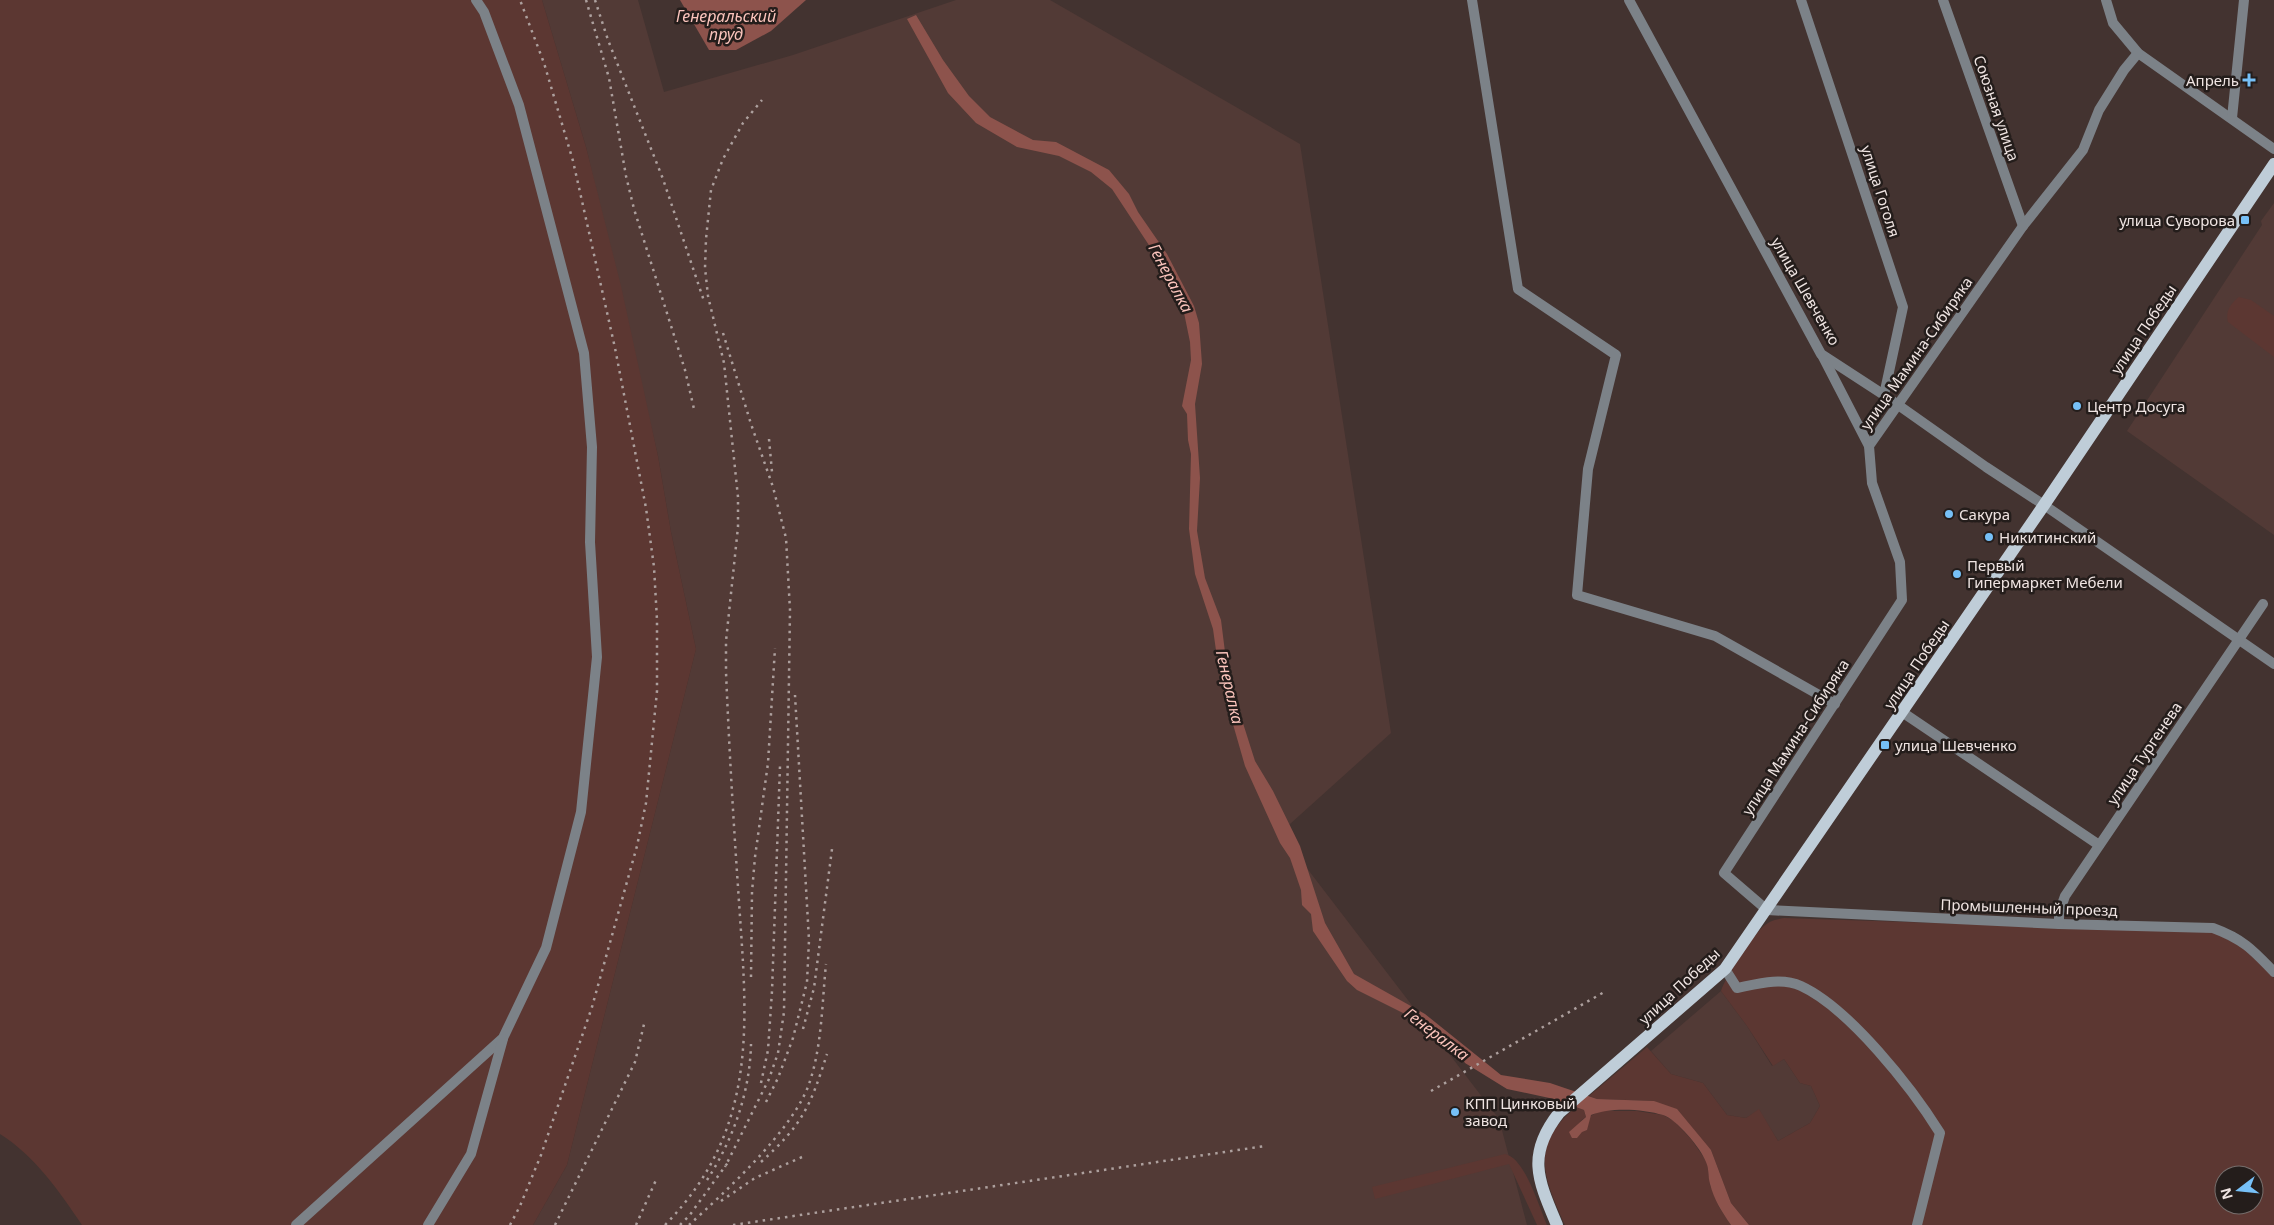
<svg xmlns="http://www.w3.org/2000/svg" width="2274" height="1225" font-family="'Noto Sans',sans-serif">
<style>
.built{fill:#523a36}
.green{fill:#5c3732;fill-rule:evenodd}
.water{fill:#8d534c}
.lines{fill:none;stroke-linecap:round;stroke-linejoin:round}
.street{stroke:#7c8288;stroke-width:10}
.primary{stroke:#bfcdd8;stroke-width:12}
.rail{stroke:#ada09e;stroke-width:2.5;stroke-dasharray:2.5 5;stroke-linecap:butt}
.poi-dot{fill:#76c0f7;stroke:#241d1b;stroke-width:2}
.labels{text-anchor:middle;dominant-baseline:central;stroke-width:5;stroke-linejoin:round;paint-order:stroke}
.poi-label{font-size:15px;fill:#efe4e2;stroke:#241d1b;text-anchor:start}
.street-label{font-size:15px;fill:#efe4e2;stroke:#241d1b}
.water-label{font-size:16px;font-style:italic;fill:#fbc4bc;stroke:#241d1b}
</style>
<rect width="100%" height="100%" fill="#433330"/>
<g class="built">
<polygon points="542,0 638,0 664,92 793,55 956,0 1050,0 1300,144 1391,733 1280,833 1499,1119 1527,1225 533,1225 567,1165 696,649 671,532 658,456 586,147"/>
<polygon points="2274,203 2274,535 2127,431 2262,225 2261,221"/>
<polygon points="1721,991 1747,1026 1772,1066 1784,1059 1800,1083 1811,1086 1820,1106 1810,1123 1778,1141 1759,1110 1746,1118 1727,1115 1703,1083 1671,1074 1651,1051"/>
</g>
<g class="green">
<path d="M 0,0 L 542,0 L 586,147 L 621,286 L 658,456 L 671,532 L 696,649 L 567,1165 L 533,1225 L 82,1225 C 59,1191 35,1156 0,1134 Z"/>
<path d="M 2239,297 L 2251,300 L 2274,316 L 2274,357 L 2228,322 C 2225,311 2231,303 2239,297 Z"/>
<path d="M 1784,918 L 2214,932 L 2245,949 L 2274,978 L 2274,1225 L 1749,1225 L 1731,1203 L 1711,1150 L 1654,1101 L 1597,1099 L 1589,1096 L 1647,1047 L 1671,1074 L 1703,1083 L 1727,1115 L 1746,1118 L 1759,1109 L 1778,1141 L 1810,1123 L 1820,1106 L 1811,1086 L 1800,1083 L 1784,1059 L 1773,1066 L 1747,1026 L 1721,991 C 1726,976 1754,931 1768,923 C 1773,920 1779,919 1784,918 ZM 2224,1175 L 2254,1175 L 2254,1205 L 2224,1205 Z"/>
<path d="M 1576,1107 L 1584,1110 L 1586,1117 L 1579,1122 L 1600,1111 L 1637,1111 L 1663,1115 L 1674,1121 L 1691,1139 L 1707,1162 L 1710,1185 L 1719,1207 L 1731,1225 L 1565,1225 C 1544,1177 1529,1146 1576,1107 Z"/>
<path d="M 1505,1154 C 1525,1158 1539,1207 1547,1225 L 1537,1225 L 1509,1164 L 1375,1199 L 1372,1187 Z"/>
</g>
<g class="water">
<polygon points="680,0 806,0 771,31 736,50 709,50"/>
<path d="M 916,15 L 943,60 L 969,96 L 990,117 L 1033,140 L 1056,142 L 1109,170 L 1129,194 L 1138,212 L 1167,254 L 1194,306 L 1199,323 L 1202,364 L 1195,404 L 1200,478 L 1197,531 L 1205,578 L 1221,620 L 1228,676 L 1255,761 L 1273,791 L 1300,846 L 1325,923 L 1354,974 L 1425,1014 L 1501,1075 L 1550,1083 L 1597,1099 L 1654,1101 L 1677,1109 L 1711,1150 L 1731,1203 L 1749,1225 L 1731,1225 C 1722,1212 1714,1200 1710,1184 C 1708,1177 1709,1168 1706,1162 C 1701,1148 1676,1119 1663,1115 C 1643,1109 1610,1107 1591,1115 L 1587,1130 L 1582,1132 L 1577,1138 L 1572,1138 L 1569,1132 L 1586,1117 L 1584,1110 L 1554,1099 L 1507,1089 L 1465,1063 L 1462,1058 L 1413,1018 L 1357,990 L 1347,981 L 1313,931 L 1311,914 L 1302,905 L 1301,890 L 1290,858 L 1280,843 L 1245,766 L 1220,679 L 1213,629 L 1195,574 L 1189,529 L 1191,454 L 1188,440 L 1187,414 L 1182,406 L 1191,360 L 1190,342 L 1182,303 L 1164,268 L 1112,189 L 1091,172 L 1059,156 L 1017,147 L 976,123 L 948,93 L 907,19 Z"/>
</g>
<g class="lines">
<g class="street">
<polyline points="1472,0 1518,289 1616,355 1588,469 1577,595 1715,636 1835,704"/>
<polyline points="1629,0 1821,354 1884,395 1986,467 2044,505 2274,664"/>
<polyline points="1801,0 1903,307 1884,395"/>
<polyline points="1943,0 2023,226"/>
<polyline points="2106,0 2113,23 2138,53 2274,149"/>
<path d="M 2138,53 L 2124,70 L 2099,110 L 2083,150 L 2023,226 L 1869,446 L 1872,483 L 1900,562 L 1902,600 L 1724,873 L 1767,910 L 2059,924 L 2213,928 C 2243,939 2253,950 2274,972"/>
<polyline points="2232,118 2244,0"/>
<polyline points="1822,355 1869,446"/>
<polyline points="1902,712 2099,845"/>
<polyline points="2059,924 2059,913 2065,896 2263,604"/>
<path d="M 1725,969 L 1737,988 C 1757,984 1781,977 1801,986 C 1849,1008 1912,1088 1940,1133 L 1917,1225"/>
<polyline points="296,1225 503,1038 546,948 581,812 597,657 590,542 592,447 584,353 519,105 484,12 476,0"/>
<polyline points="428,1225 471,1154 503,1039"/>
</g>
<path class="primary" d="M 1557,1225 C 1538,1180 1526,1155 1559,1113 L 1725,969 L 2044,505 L 2274,164"/>
<g class="rail">
<polyline points="586,0 609,78 626,176 634,209 685,370 694,409"/>
<polyline points="595,0 608,40 663,179 704,301"/>
<polyline points="723,333 751,424 773,487 786,538 790,610 784,1012 778,1053 769,1079 725,1167"/>
<polyline points="769,439 772,472"/>
<polyline points="751,977 752,892 755,857 768,763 775,648"/>
<polyline points="803,1029 814,988 832,849"/>
<polyline points="761,1083 768,1050 772,991 780,766"/>
<polyline points="1431,1091 1606,991"/>
<polyline points="766,1102 778,1078 793,1038 807,982 809,940 795,695"/>
<path d="M 761,1162 C 803,1124 810,1107 827,1054"/>
<path d="M 707,1180 C 733,1140 750,1092 751,1044"/>
<polyline points="721,1201 755,1178 802,1157"/>
<polyline points="510,1225 520,1206 541,1155 592,1007 637,846 646,803 657,691 657,620 654,567 646,508 615,348 573,161 544,63 520,0"/>
<polyline points="555,1225 635,1062 645,1020"/>
<polyline points="636,1225 656,1180"/>
<path d="M 665,1225 C 763,1125 746,1014 738,887 C 733,815 729,744 726,672 L 726,641 L 738,527 L 738,497 L 724,363 L 708,296 L 705,268 L 706,239 L 711,190 L 723,159 L 743,123 L 762,100"/>
<polyline points="680,1225 689,1216 729,1161"/>
<path d="M 689,1225 C 725,1192 793,1130 809,1084 C 822,1047 822,1003 826,964"/>
<polyline points="733,1225 1265,1146"/>
</g>
</g>
<g class="poi-dot">
<path d="M2246.5 72.5h5v5h5v5h-5v5h-5v-5h-5v-5h5z"/>
<rect x="2240" y="215" width="10" height="10" rx="2.5"/>
<circle cx="2077" cy="406" r="5"/>
<circle cx="1949" cy="514" r="5"/>
<circle cx="1989" cy="537" r="5"/>
<circle cx="1957" cy="574" r="5"/>
<rect x="1880" y="740" width="10" height="10" rx="2.5"/>
<circle cx="1455" cy="1112" r="5"/>
</g>
<g class="labels">
<g class="poi-label">
<text x="2239" y="80" text-anchor="end">Апрель</text>
<text x="2235" y="220" text-anchor="end">улица Суворова</text>
<text x="2087" y="406">Центр Досуга</text>
<text x="1959" y="514">Сакура</text>
<text x="1999" y="537">Никитинский</text>
<text x="1967" y="565">Первый<tspan x="1967" dy="17">Гипермаркет Мебели</tspan></text>
<text x="1895" y="745">улица Шевченко</text>
<text x="1465" y="1103">КПП Цинковый<tspan x="1465" dy="17">завод</tspan></text>
</g>
<g class="street-label">
<text transform="translate(1997 108) rotate(71)">Союзная улица</text>
<text transform="translate(1881 191) rotate(72)">улица Гоголя</text>
<text transform="translate(1806 291) rotate(60)">улица Шевченко</text>
<text transform="translate(2143 329) rotate(-56)">улица Победы</text>
<text transform="translate(1916 353) rotate(-55)">улица Мамина-Сибиряка</text>
<text transform="translate(1916 664) rotate(-56)">улица Победы</text>
<text transform="translate(1795 737) rotate(-57)">улица Мамина-Сибиряка</text>
<text transform="translate(2144 753) rotate(-56)">улица Тургенева</text>
<text transform="translate(2029 907) rotate(2)">Промышленный проезд</text>
<text transform="translate(1679 986) rotate(-43)">улица Победы</text>
</g>
<g class="water-label">
<text x="726" y="16">Генеральский<tspan x="726" dy="18">пруд</tspan></text>
<text transform="translate(1171 278) rotate(62)">Генералка</text>
<text transform="translate(1230 687) rotate(77)">Генералка</text>
<text transform="translate(1437 1034) rotate(37)">Генералка</text>
</g>
</g>
<g transform="translate(2239 1190) rotate(254)"><circle r="24" fill="#241d1b" stroke="#756d6b"/>
<path d="M0-4L9 19L0 12L-9 19Z" fill="#76c0f7"/>
<text y="-8" font-size="14" font-weight="bold" text-anchor="middle" fill="#efe4e2">N</text>
</g>
</svg>
